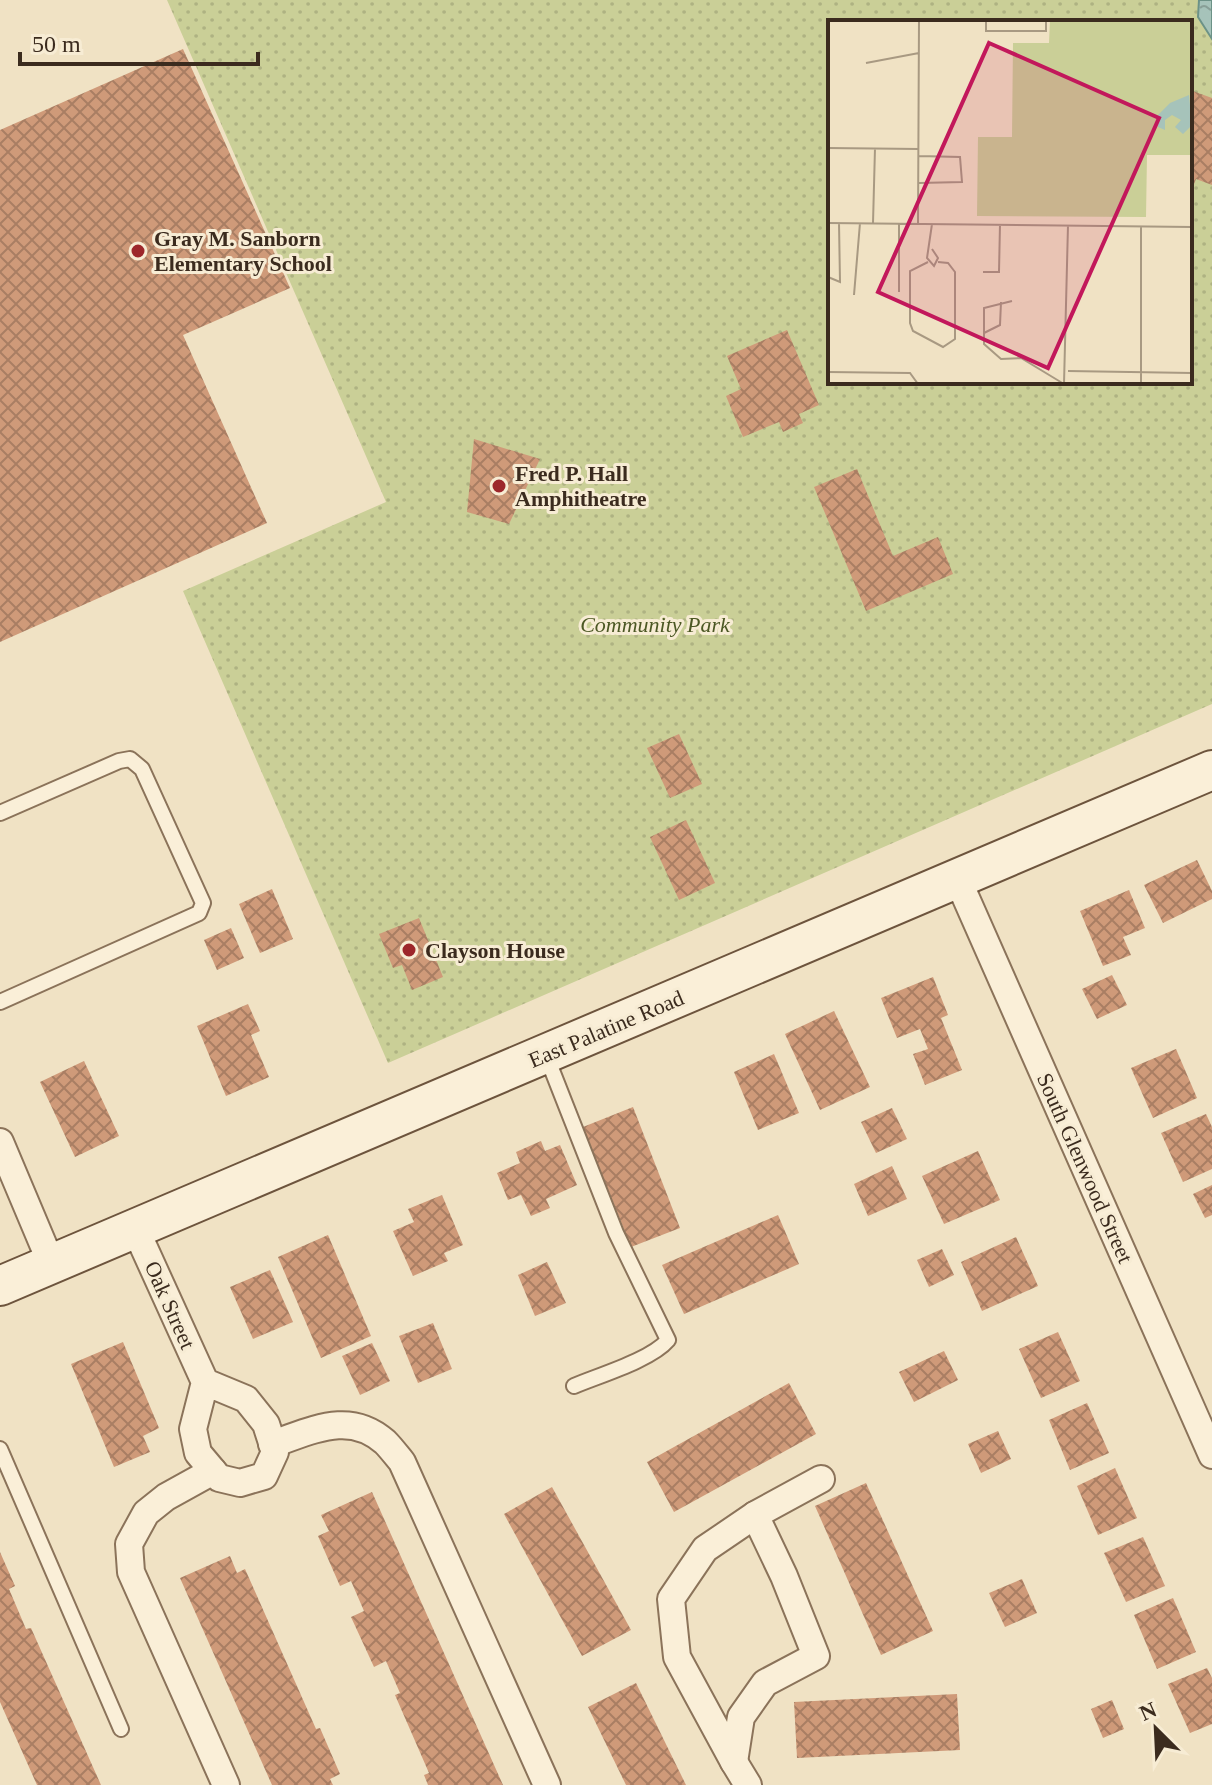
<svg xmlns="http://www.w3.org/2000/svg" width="1212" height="1785" font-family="'Times New Roman',serif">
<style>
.park{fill:url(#park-dots);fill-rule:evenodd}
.water{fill:url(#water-ripples);stroke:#6c9287;stroke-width:2}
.building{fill:url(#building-cross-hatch)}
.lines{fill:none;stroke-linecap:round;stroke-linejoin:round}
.service-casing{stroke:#8b735a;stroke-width:18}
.minor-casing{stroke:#8b735a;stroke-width:30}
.secondary-casing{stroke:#6d543d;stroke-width:42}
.service{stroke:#faefd8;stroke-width:14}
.minor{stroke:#faefd8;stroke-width:26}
.secondary{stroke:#faefd8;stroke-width:38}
.poi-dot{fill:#9d272b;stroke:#f7ecd4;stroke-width:3}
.labels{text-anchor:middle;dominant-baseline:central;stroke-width:6;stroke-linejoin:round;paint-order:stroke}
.poi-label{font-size:22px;font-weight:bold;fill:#3b2b1e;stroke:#f7ecd4;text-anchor:start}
.park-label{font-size:22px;font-style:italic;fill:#4c5824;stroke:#f7ecd4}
.street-label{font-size:22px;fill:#3b2b1e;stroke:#f7ecd4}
.inset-road{fill:none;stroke:#a89982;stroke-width:2}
.view{fill:#c2185b;fill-opacity:0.15;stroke:#c2185b;stroke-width:4}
.inset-edge{fill:none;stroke:#3b2b1e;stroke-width:4}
</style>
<defs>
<pattern id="park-dots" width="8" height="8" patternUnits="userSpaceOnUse" patternTransform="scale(2)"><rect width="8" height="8" fill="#cacf97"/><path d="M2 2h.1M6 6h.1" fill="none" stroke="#aeb282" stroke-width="1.8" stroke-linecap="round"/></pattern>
<pattern id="water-ripples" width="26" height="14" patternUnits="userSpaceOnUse" patternTransform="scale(2)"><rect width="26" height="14" fill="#a6c3ba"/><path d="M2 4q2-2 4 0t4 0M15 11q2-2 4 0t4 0" fill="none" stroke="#889f97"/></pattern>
<pattern id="building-cross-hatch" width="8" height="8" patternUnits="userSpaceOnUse" patternTransform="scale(2)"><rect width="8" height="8" fill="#cf9a79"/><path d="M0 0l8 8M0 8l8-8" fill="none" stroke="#a97e63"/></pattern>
</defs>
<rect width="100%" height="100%" fill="#f0e2c4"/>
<path class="park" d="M 167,0 L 1212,0 L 1212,704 L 388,1063 L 183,591 L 386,502 ZM 830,22 L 1190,22 L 1190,382 L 830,382 Z"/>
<polygon class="water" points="1199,0 1212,0 1212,39 1198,17"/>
<g class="building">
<polygon points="183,49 290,288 183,335 267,523 0,642 0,130"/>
<polygon points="1190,90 1212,98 1212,185 1196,179 1190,195"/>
<polygon points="787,330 819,405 799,414 803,423 783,432 779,422 743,437 726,396 741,389 727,356"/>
<polygon points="474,439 540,459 509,524 467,512"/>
<polygon points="857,469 893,556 938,537 953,574 866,611 814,487"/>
<polygon points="679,734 702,784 670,798 647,748"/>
<polygon points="686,820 715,883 679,900 650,837"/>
<polygon points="1197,860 1212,891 1212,899 1163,923 1144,885"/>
<polygon points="272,889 293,939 260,953 239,904"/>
<polygon points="1129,890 1145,928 1123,937 1131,955 1103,966 1080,911"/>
<polygon points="419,918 443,977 412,990 402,965 393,968 379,934"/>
<polygon points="231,928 244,958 217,970 204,940"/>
<polygon points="1112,975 1127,1005 1097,1019 1082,989"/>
<polygon points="933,977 948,1015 941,1018 962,1070 925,1085 913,1054 928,1049 920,1029 897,1038 881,998"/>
<polygon points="248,1004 260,1031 251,1035 269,1077 226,1096 197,1026"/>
<polygon points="834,1011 870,1087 820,1110 785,1034"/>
<polygon points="1176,1049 1197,1098 1153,1118 1131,1068"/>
<polygon points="774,1054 799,1113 758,1130 734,1072"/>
<polygon points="84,1061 119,1136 75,1157 40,1082"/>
<polygon points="633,1107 680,1228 631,1247 583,1127"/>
<polygon points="892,1108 907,1139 876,1153 861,1122"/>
<polygon points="1206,1114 1212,1127 1212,1169 1183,1182 1161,1133"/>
<polygon points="541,1141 545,1151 560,1145 577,1185 546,1199 550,1208 531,1216 521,1195 508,1200 497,1173 520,1163 516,1152"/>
<polygon points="978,1151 1000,1200 944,1224 922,1176"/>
<polygon points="892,1166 907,1199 868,1216 854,1184"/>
<polygon points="1212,1185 1212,1215 1205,1218 1193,1194"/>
<polygon points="442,1195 463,1245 444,1253 448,1261 413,1276 393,1231 414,1222 408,1209"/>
<polygon points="778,1215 799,1264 684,1314 662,1265"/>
<polygon points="328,1235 371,1336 321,1358 278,1257"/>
<polygon points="1016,1237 1038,1286 982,1311 961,1262"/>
<polygon points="942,1249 954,1275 929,1287 917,1260"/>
<polygon points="547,1262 566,1303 535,1316 518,1275"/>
<polygon points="270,1270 293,1322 253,1339 230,1287"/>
<polygon points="433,1323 452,1369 418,1383 399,1336"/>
<polygon points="1058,1332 1080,1381 1041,1398 1019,1349"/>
<polygon points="123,1342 159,1428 143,1436 150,1452 114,1467 71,1364"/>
<polygon points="372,1343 390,1381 360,1395 342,1356"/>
<polygon points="944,1351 958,1380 914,1402 899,1372"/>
<polygon points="789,1383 816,1434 674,1512 647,1462"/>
<polygon points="1087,1403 1109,1453 1070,1470 1049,1420"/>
<polygon points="998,1431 1011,1459 981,1473 968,1444"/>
<polygon points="1115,1468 1137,1518 1098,1535 1077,1486"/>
<polygon points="866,1483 933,1631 881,1655 815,1506"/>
<polygon points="552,1487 631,1630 582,1656 504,1514"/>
<polygon points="372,1492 503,1785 428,1785 424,1775 429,1773 395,1695 400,1693 386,1661 374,1667 351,1617 364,1611 351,1581 340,1586 318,1536 329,1531 321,1515"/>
<polygon points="1143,1537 1165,1586 1126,1602 1104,1553"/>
<polygon points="0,1552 15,1586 9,1589 26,1629 31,1628 101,1785 37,1785 0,1702"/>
<polygon points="230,1556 237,1573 245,1569 316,1729 320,1728 340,1774 330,1779 333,1785 272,1785 180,1578"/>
<polygon points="1022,1579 1037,1613 1005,1627 989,1593"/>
<polygon points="1173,1598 1196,1652 1157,1669 1134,1615"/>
<polygon points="1207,1668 1212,1678 1212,1724 1190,1733 1168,1684"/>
<polygon points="636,1683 686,1785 626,1785 588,1707"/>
<polygon points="957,1694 960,1750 797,1758 794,1702"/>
<polygon points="1112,1700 1124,1729 1103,1738 1091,1709"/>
</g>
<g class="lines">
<g class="service-casing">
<g id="service">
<polyline points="0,813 119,761 130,759 142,769 203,903 199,913 0,1002"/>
<path d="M 546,1055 L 616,1233 L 668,1340 C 651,1360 600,1375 574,1386"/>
<polyline points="0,1449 121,1729"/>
</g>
</g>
<g class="minor-casing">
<g id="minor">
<polyline points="958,880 1212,1455"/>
<polyline points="0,1142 51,1263"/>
<polyline points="135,1228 205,1382 193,1429 198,1453 219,1478 240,1483 264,1476 275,1452 266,1424 246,1399 205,1382"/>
<path d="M 272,1444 C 312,1431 349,1410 385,1442 C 391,1448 397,1456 402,1462 L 547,1785"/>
<polyline points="213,1471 166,1497 146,1513 129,1544 131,1572 226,1785"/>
<polyline points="734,1762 741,1717 765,1683 816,1656 784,1576 755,1515"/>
<polyline points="748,1785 734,1762 677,1657 671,1599 705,1549 755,1515 821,1479"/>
</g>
</g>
<g class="secondary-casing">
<polyline id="secondary" points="0,1286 1212,770"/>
</g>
<use href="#service" class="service"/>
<use href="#minor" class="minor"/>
<use href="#secondary" class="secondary"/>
</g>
<g class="poi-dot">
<circle cx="138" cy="251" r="8"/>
<circle cx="499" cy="486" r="8"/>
<circle cx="409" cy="950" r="8"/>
</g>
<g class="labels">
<g class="poi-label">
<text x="154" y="238">Gray M. Sanborn<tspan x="154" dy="25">Elementary School</tspan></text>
<text x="515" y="473">Fred P. Hall<tspan x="515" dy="25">Amphitheatre</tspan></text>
<text x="425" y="950">Clayson House</text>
</g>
<g class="park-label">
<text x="655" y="624">Community Park</text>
</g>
<g class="street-label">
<text transform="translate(606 1029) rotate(-23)">East Palatine Road</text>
<text transform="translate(1085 1168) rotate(66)">South Glenwood Street</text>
<text transform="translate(170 1305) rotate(66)">Oak Street</text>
</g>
</g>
<g transform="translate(828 20)">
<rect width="364" height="364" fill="#f0e2c4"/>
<path d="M 222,0 L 364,0 L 364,135 L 319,135 L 318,197 L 149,196 L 150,117 L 184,117 L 185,23 L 221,23 Z" fill="#cacf97"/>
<path d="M 361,75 L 364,105 L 355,114 L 347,107 L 353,100 L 344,95 L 337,100 L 337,110 L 330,107 L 329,96 L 342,83 Z" fill="#a6c3ba"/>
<path class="inset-road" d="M 158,0 L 158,11 L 218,11 L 218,0M 38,43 L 91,33M 0,128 L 91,129M 91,163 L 134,162 L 132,137 L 91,136M 0,203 L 364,207M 45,203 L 47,128M 90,203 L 91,0M 104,204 L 99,238 L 106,246 L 110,238 L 104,229M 100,242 L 82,251 L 82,303 L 85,311 L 115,327 L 127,319 L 127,252 L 120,243 L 110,242M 155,252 L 171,252 L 172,204M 0,257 L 12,262 L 11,203M 71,272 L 71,204M 26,275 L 32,203M 184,281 L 156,288 L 156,324 L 173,339 L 193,338 L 236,364M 156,313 L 172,305 L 173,282M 240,351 L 364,353M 0,352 L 82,353 L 90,364M 236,364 L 240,205M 313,364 L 313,206"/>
<path class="view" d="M 161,23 L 331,98 L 220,348 L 50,272 Z"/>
<rect width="364" height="364" class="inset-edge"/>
</g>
<g transform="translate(1156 1729) rotate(336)" stroke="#f7ecd4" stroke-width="6" paint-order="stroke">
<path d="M0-6L14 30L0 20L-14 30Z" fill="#3b2b1e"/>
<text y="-12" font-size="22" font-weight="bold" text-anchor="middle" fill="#3b2b1e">N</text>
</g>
<path d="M20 52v12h238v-12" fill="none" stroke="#3b2b1e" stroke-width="4"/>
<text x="32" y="52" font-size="24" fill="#3b2b1e" stroke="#f7ecd4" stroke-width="6" paint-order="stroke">50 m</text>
</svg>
